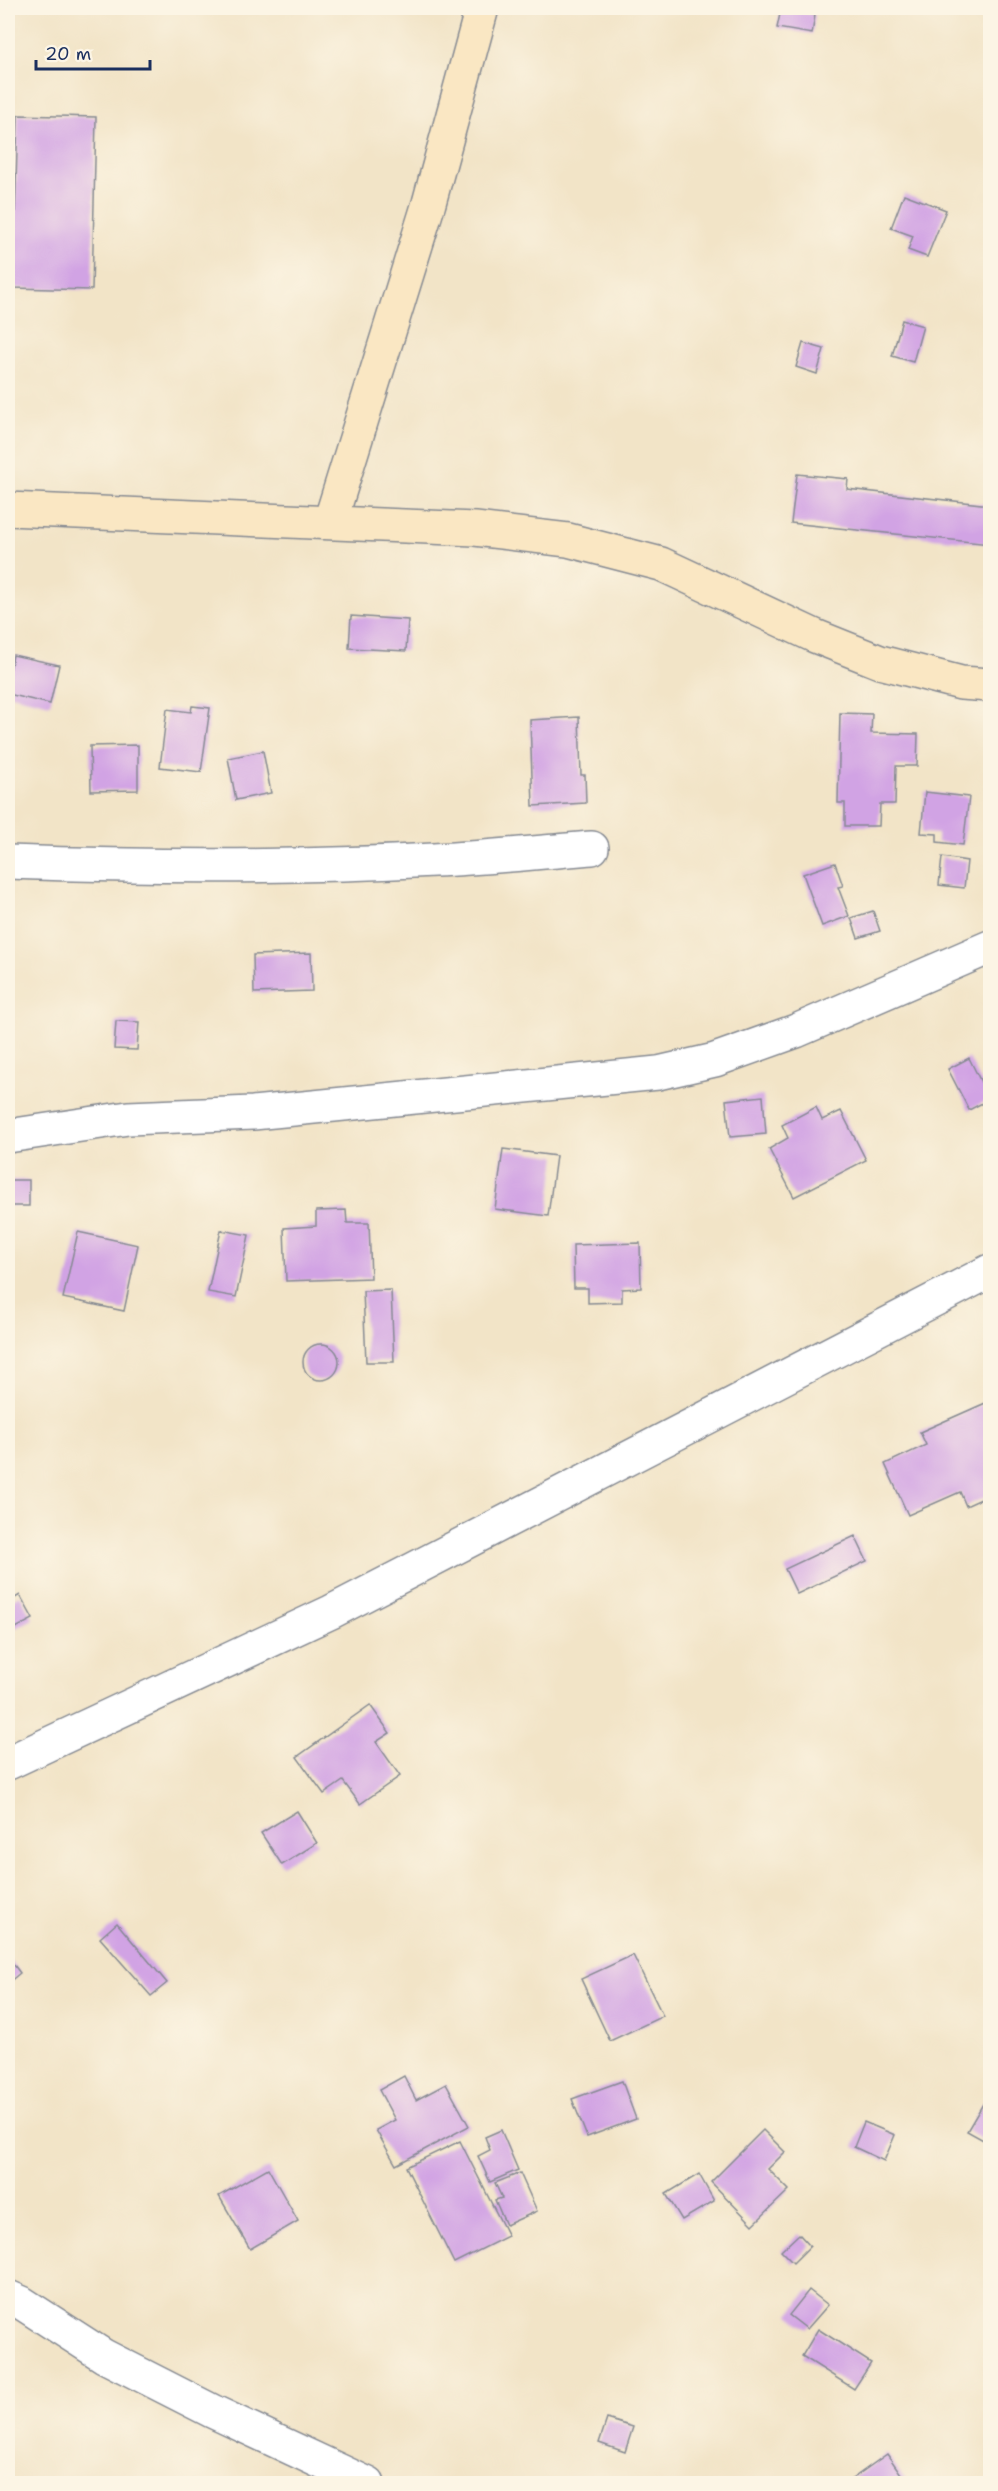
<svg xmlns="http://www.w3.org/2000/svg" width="998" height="2491" font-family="'Shantell Sans',sans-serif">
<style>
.building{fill:#d1a3e4}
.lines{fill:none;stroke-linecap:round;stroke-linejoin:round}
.street-casing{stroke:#868a92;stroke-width:36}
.secondary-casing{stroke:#868a92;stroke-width:36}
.street{stroke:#fff;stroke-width:33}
.secondary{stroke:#fae7c3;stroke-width:33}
</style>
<rect width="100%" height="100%" fill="#fcf5e5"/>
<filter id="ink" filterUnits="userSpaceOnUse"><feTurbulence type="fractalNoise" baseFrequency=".0167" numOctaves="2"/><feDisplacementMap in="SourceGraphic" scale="12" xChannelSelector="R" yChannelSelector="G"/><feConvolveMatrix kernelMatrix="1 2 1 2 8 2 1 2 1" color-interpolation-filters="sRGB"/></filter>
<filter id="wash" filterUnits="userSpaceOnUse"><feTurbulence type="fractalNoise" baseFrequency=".008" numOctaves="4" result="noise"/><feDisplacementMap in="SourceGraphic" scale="24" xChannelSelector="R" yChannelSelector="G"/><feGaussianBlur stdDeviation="1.35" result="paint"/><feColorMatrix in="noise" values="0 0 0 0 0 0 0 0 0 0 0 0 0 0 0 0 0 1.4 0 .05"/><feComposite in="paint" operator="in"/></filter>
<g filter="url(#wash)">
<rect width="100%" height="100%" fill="#f2e4c7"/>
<g id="blocks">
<g class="building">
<polygon points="781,9 815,15 812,34 777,28"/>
<polygon points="18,115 96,117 92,290 13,288"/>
<polygon points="904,194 946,210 927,257 908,250 913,236 891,228"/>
<polygon points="902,320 923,326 913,362 892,356"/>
<polygon points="803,343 824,349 817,374 796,367"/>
<polygon points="797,474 848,479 847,489 990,505 990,544 791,523"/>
<polygon points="351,616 408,620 406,651 349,648"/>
<polygon points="13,655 59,665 50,704 8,694 8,681"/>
<polygon points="192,706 210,708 201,772 160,767 167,709 191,712"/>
<polygon points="840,713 872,714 871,733 918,734 917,766 896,766 895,804 880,804 879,826 845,826 845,803 838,803"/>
<polygon points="579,717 581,775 585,775 586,803 533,806 530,720"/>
<polygon points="138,745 138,790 91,791 90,746"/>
<polygon points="263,751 271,793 236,800 228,758"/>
<polygon points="925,792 969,797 963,845 937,842 937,834 921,833"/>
<polygon points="942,857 967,861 964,888 939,885"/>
<polygon points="835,863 843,886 838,887 849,916 822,926 803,874"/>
<polygon points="873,911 880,931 858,938 851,918"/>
<polygon points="311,953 312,991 254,993 253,955"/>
<polygon points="116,1021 139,1022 137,1050 114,1049"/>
<polygon points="969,1058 981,1082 990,1078 990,1099 969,1110 948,1069"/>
<polygon points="763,1096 766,1134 730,1137 726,1100"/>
<polygon points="816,1107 822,1120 841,1111 866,1160 794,1197 769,1149 788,1138 782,1125"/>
<polygon points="503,1149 556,1156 548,1216 495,1209"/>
<rect x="8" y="1180" width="21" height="26"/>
<polygon points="346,1210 347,1223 369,1223 371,1278 286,1281 284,1228 316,1226 316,1211"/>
<polygon points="221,1230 249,1235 236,1297 208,1292"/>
<polygon points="78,1232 138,1245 124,1311 63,1298"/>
<polygon points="640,1243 641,1288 622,1289 622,1302 588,1303 588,1288 574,1288 573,1245"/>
<polygon points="391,1290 394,1362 366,1362 363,1291"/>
<circle cx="321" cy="1362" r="18"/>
<polygon points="990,1401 990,1446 985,1448 990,1459 990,1495 966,1506 960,1492 908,1515 885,1464 926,1445 920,1432"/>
<polygon points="855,1536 867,1561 797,1594 785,1569"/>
<polygon points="20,1595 33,1619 8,1632 8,1602"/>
<polygon points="370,1705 390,1733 376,1742 400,1776 360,1804 343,1781 324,1794 297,1757"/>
<polygon points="297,1811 317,1843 282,1865 261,1833"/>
<polygon points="117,1923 167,1983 151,1996 100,1938"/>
<polygon points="633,1955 663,2016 610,2041 581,1979"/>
<polygon points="8,1957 20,1973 8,1983"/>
<polygon points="404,2076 416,2100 446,2084 469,2126 396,2165 376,2130 395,2120 379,2090"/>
<polygon points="622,2081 636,2119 587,2137 572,2099"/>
<polygon points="990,2092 990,2131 985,2141 967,2131"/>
<polygon points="864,2122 895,2135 884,2161 854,2147"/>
<polygon points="501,2130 518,2170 490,2182 478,2156 490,2150 485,2137"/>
<polygon points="763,2130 785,2152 768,2169 789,2190 753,2225 711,2182"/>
<polygon points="460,2141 508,2236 454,2263 406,2167"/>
<polygon points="268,2168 298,2221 250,2249 219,2196"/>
<polygon points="520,2173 537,2211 506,2225 495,2200 502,2198 495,2183"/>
<polygon points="699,2174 714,2201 682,2220 666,2194"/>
<polygon points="799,2234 810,2246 793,2263 781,2251"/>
<polygon points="809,2290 828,2305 807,2329 789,2315"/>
<polygon points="818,2329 871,2363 854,2389 802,2356"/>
<polygon points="607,2419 633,2427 625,2452 599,2443"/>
<polygon points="887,2454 908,2484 845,2484"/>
</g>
</g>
</g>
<g filter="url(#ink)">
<use href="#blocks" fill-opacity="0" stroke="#868a92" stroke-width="1.5"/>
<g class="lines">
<g class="street-casing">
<g id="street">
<path d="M 8,862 C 150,867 292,868 434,860 C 487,858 540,852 592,848"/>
<polyline points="8,1136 128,1118 253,1113 658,1073 715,1060 796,1031 990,947"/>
<polyline points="8,1763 331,1612 990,1271"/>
<polyline points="8,2297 22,2303 104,2356 212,2411 368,2484"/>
</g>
</g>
<g class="secondary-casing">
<g id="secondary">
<polyline points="8,509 475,529 568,540 661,564 815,636 880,662 961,683 990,685"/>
<polyline points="330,522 429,203 482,8"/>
</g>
</g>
<use href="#street" class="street"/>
<use href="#secondary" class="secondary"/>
</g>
</g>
<rect width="998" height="2491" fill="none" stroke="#fcf5e5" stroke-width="30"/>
<path d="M36 60v9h114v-9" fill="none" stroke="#1b2f5e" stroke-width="3"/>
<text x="45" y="60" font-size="18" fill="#1b2f5e" stroke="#fcf5e5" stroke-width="4.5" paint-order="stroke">20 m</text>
</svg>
